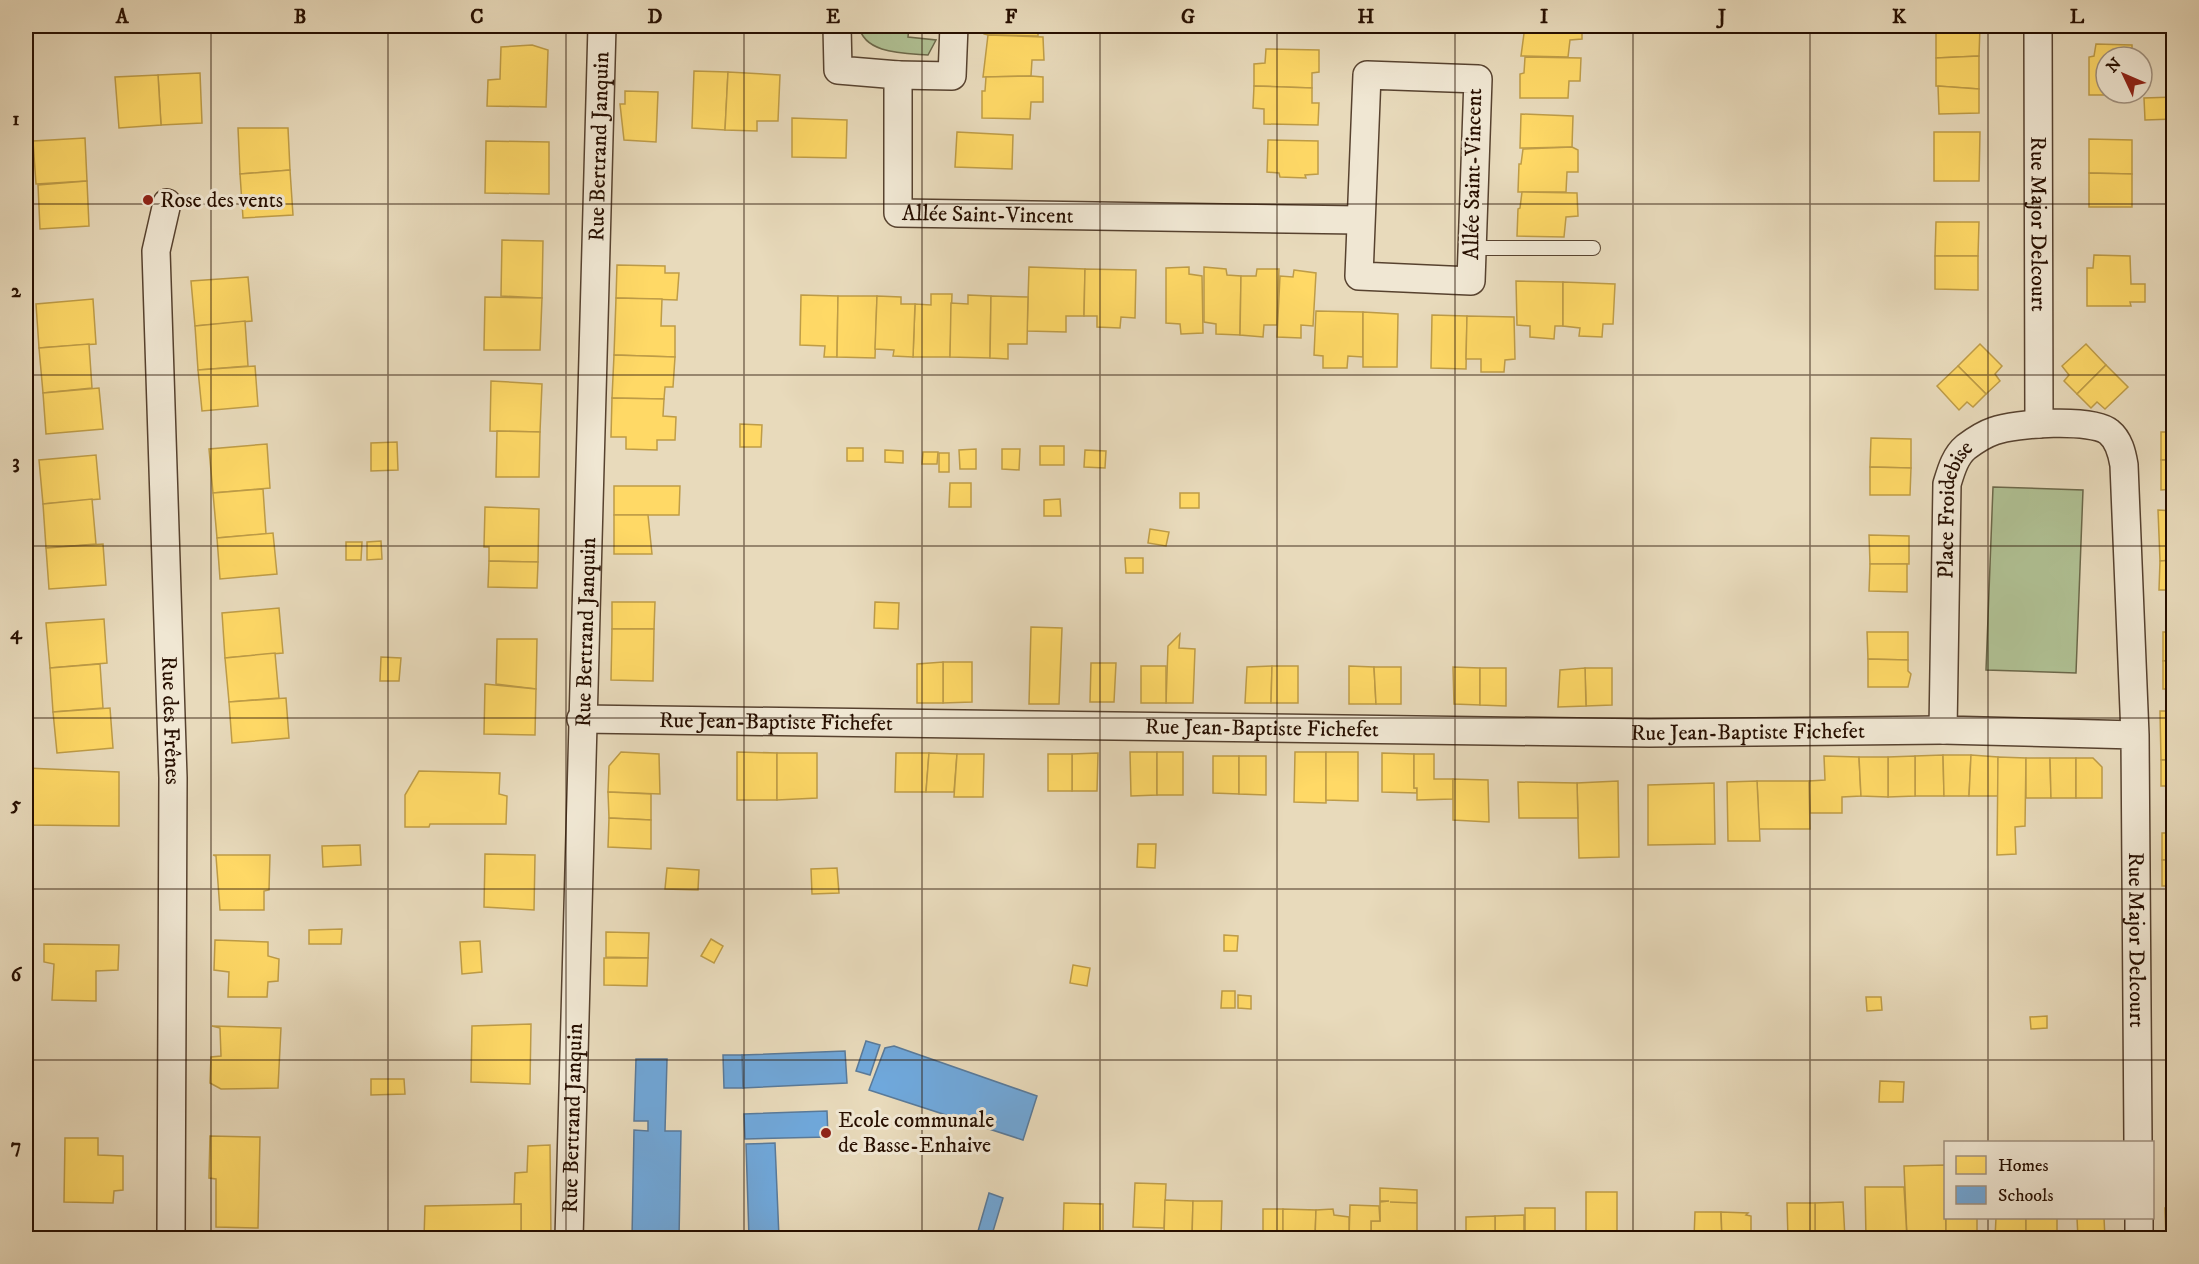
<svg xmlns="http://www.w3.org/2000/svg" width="2199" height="1264" font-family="'IM FELL DW Pica',serif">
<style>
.green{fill:#b0c194;stroke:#6c684a;stroke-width:1.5}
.homes{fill:#ffd966;stroke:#be9c47;stroke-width:1.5}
.schools{fill:#6fa8dc;stroke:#597a9a;stroke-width:1.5}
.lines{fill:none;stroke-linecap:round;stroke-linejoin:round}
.lane-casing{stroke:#57422f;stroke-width:16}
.street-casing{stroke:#57422f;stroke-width:30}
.lane{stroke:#f0e7d3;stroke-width:14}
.street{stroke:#f0e7d3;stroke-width:27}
.grid{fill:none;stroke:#270f00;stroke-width:1.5;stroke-opacity:0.55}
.poi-dot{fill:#8f2418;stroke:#f0e7d3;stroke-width:2}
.labels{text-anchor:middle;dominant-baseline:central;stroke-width:6;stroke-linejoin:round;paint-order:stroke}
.street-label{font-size:22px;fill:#270f00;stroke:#f0e7d3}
.poi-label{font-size:22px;fill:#270f00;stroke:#f0e7d3;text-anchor:start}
.neatline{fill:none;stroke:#270f00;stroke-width:2}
.grid-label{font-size:20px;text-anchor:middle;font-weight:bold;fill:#270f00}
</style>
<rect width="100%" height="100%" fill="#e8dabb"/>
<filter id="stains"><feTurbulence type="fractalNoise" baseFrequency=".00333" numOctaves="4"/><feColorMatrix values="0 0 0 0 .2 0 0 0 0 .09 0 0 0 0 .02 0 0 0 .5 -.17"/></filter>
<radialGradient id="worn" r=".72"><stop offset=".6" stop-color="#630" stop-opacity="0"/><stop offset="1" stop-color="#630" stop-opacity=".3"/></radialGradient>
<g class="green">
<path d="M 859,26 L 909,26 L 908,37 L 936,40 L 928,55 C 904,53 864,54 859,26 Z"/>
<polygon points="1993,487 2083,490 2076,673 1986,670"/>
</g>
<g class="homes">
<polygon points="984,26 1038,26 1038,36 988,35 984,34"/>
<polygon points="1525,26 1582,26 1582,39 1570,40 1568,57 1521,56"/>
<polygon points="1936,26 1980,26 1979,56 1936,58"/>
<polygon points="988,35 1043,37 1044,60 1032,60 1031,76 983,77"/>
<polygon points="2096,44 2132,45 2132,57 2106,57 2106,93 2133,93 2133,95 2089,95 2089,57 2094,56"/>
<polygon points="532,45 548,50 546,107 487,106 488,80 500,79 501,47"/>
<polygon points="1266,49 1319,50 1319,72 1312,73 1312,88 1254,86 1254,64 1265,63"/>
<polygon points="1979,56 1979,89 1936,86 1936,58"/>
<polygon points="1525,57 1581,58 1580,81 1569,81 1568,98 1520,98 1520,74 1524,73"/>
<polygon points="694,71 728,72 725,130 692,128"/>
<polygon points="728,72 780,75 778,121 757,121 757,131 725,130"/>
<polygon points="200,73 202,123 161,125 158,75"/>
<polygon points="158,75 161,125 119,128 115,77"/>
<polygon points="1031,76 1043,77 1043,102 1031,102 1030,119 982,118 982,91 985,91 986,77"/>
<polygon points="1254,86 1312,88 1312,103 1319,103 1318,125 1264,124 1264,109 1253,108"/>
<polygon points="1938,86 1979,89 1979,113 1939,114"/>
<polygon points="625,91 658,92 656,142 624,140 620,104 625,104"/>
<polygon points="2174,97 2174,119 2145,120 2144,98"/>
<polygon points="1521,114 1573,116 1572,147 1520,148"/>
<polygon points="792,118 847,120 846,158 792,157"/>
<polygon points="238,128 288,128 290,170 240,174"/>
<polygon points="957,132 1013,135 1012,169 955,167"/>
<polygon points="1934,132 1980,132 1979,181 1934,181"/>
<polygon points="85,138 87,181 36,184 33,141"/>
<polygon points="2089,139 2132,140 2132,174 2089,173"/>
<polygon points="1268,140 1318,141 1318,174 1305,175 1306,178 1280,177 1279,173 1267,172"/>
<polygon points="486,141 549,142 549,194 485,193"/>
<polygon points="1572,147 1578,150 1578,172 1567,172 1566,192 1518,192 1519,164 1521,164 1523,149"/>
<polygon points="290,170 293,215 243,218 240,174"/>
<polygon points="2089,173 2132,174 2132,207 2089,207"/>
<polygon points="87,181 89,226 40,229 38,185"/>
<polygon points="1522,192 1577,193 1578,216 1566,217 1564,237 1517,236 1518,209 1520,208"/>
<polygon points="1936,222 1979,222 1978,256 1935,256"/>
<polygon points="502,240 543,241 542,298 501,296"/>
<polygon points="2094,255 2130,256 2131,284 2145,284 2145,302 2130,302 2131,306 2087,306 2087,268 2093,268"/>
<polygon points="1935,256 1978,256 1978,290 1935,289"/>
<polygon points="617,265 665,266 665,273 679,273 677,300 616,298"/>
<polygon points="1029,267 1085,269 1084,316 1066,316 1066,332 1027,331"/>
<polygon points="1189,267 1189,274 1202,276 1203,333 1181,334 1180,324 1166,323 1166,268"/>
<polygon points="1204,267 1226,269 1227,275 1241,276 1240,335 1216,334 1216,324 1204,322"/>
<polygon points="1085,269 1136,270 1135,318 1121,317 1120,328 1097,327 1097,316 1084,316"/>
<polygon points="1257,269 1279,269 1277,325 1264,325 1263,337 1240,335 1241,276 1256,276"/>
<polygon points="1294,270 1316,273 1313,326 1301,325 1301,338 1277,337 1280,276 1293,277"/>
<polygon points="248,277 252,321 195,326 191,281"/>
<polygon points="1516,281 1563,282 1563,326 1555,326 1554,339 1530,337 1530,326 1517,325"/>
<polygon points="1563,282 1615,284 1613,324 1603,324 1602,337 1579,336 1580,328 1563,326"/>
<polygon points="931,294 952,294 950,357 913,357 915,304 931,305"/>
<polygon points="801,295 838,296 837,357 824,357 825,346 800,345"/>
<polygon points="968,295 991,296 990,358 950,357 951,303 968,304"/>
<polygon points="838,296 877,296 875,358 837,357"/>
<polygon points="877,296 901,297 901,304 915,304 913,357 893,356 894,350 875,349"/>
<polygon points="991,296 1028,297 1027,344 1008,344 1008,359 990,358"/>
<polygon points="485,297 542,298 540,350 484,350"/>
<polygon points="616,298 662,299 661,326 675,326 675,357 614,355"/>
<polygon points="93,299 96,344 39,348 36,304"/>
<polygon points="1316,311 1363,312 1363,357 1348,356 1347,368 1323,368 1323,356 1314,355"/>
<polygon points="1363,312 1398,314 1397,367 1363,367"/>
<polygon points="1432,315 1467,316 1466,369 1431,368"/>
<polygon points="1467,316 1514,317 1515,359 1505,360 1504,372 1481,372 1481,359 1466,359"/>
<polygon points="245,321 248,366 198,370 195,326"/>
<polygon points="89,344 92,388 43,393 39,348"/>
<polygon points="1980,344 2002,366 1995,374 2000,381 1986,394 1958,366"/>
<polygon points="2086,344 2106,365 2077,394 2064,381 2069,375 2062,366"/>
<polygon points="614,355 675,357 673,387 665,387 664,399 612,398"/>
<polygon points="2106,365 2128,387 2105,409 2097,402 2091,408 2077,394"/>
<polygon points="255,366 258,406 202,411 198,370"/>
<polygon points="1958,366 1986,394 1973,407 1967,402 1959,410 1937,386"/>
<polygon points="491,381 542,384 540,432 490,431"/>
<polygon points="99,388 103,429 46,434 43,393"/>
<polygon points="612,398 664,399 663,416 676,417 675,440 657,440 657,450 626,449 626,437 611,437"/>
<polygon points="740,424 762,425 761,447 740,447"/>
<polygon points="497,431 540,432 539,477 496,477"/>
<rect x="2161" y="432" width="13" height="28"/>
<polygon points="1871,438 1911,439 1911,468 1870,467"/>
<polygon points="397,442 398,470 371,471 371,443"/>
<polygon points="267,444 270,488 213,493 209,449"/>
<rect x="1040" y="446" width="24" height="19"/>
<rect x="847" y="448" width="16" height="13"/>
<polygon points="976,449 976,469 960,469 959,450"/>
<polygon points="1002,449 1020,449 1019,470 1002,469"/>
<polygon points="885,450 903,451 903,463 885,462"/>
<polygon points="1085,450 1106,451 1105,468 1084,467"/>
<polygon points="923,452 938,452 937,464 922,464"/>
<rect x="939" y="453" width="10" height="19"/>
<polygon points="96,455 100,499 43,504 39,460"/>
<polygon points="2161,460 2174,460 2174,489 2161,490"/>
<polygon points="1870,467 1911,468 1910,495 1870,495"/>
<polygon points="950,483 971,483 971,507 949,507"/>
<polygon points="614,486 680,486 679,515 614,515"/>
<polygon points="263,489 266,534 217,538 213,493"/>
<rect x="1180" y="493" width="19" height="15"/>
<polygon points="92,499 96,544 46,548 43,504"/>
<polygon points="1060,499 1061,516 1044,516 1044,500"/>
<polygon points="485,507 539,509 538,562 489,561 489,547 484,547"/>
<polygon points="2158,510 2174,511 2174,560 2160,561"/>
<polygon points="614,515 648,515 652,554 614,554"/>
<polygon points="1150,529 1169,532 1166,546 1148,543"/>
<polygon points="273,533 277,574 220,579 217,538"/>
<polygon points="1869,535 1909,536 1909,564 1870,564"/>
<polygon points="381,541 382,559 367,560 367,542"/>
<polygon points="346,542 362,542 361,560 346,560"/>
<polygon points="103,544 106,585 49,589 46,548"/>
<polygon points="1125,558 1143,558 1143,573 1126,573"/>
<polygon points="2174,560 2174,590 2159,590 2160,561"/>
<polygon points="489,561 538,562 537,588 488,587"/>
<polygon points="1870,564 1907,564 1907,592 1869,591"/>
<polygon points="612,602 655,602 654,629 612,629"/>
<polygon points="875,602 899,603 898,629 874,628"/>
<polygon points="279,608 283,653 225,658 222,613"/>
<polygon points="104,619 107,663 50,668 46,623"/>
<polygon points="1031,627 1062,628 1059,704 1029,704"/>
<polygon points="612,629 654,629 653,681 611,680"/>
<polygon points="1867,632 1908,632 1908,660 1868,659"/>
<polygon points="2163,632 2174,632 2174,660 2163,661"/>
<polygon points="1180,634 1179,648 1195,649 1193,703 1166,703 1168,646"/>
<polygon points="497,639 537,639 536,689 496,684"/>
<polygon points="275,653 279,698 229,702 225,658"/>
<polygon points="381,657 401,658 399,681 380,681"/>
<polygon points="1868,659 1908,660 1908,671 1911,674 1908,687 1868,687"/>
<polygon points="2174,660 2174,689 2163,689 2163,661"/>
<polygon points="943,662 972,662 972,702 943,703"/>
<polygon points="943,662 943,703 917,703 917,664"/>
<polygon points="1091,663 1116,663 1114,702 1090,702"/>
<polygon points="100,664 103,708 53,712 50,668"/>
<rect x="1141" y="666" width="25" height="37"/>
<polygon points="1272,666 1271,703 1245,703 1247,667"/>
<polygon points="1272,666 1298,666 1298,703 1271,703"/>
<polygon points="1349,666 1374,667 1376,704 1349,704"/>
<polygon points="1374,667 1401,667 1401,704 1376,704"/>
<polygon points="1453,667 1480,668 1480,705 1454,704"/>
<polygon points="1480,668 1506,668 1506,706 1480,705"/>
<polygon points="1585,668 1612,668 1612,705 1586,706"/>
<polygon points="1585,668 1586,706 1558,707 1560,670"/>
<polygon points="485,684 536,689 535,735 484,734"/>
<polygon points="286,698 289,738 232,743 229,702"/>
<polygon points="110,708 113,748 57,753 53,712"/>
<polygon points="2160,711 2174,711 2174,760 2161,760"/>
<polygon points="621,752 659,754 660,794 608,792 609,766"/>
<polygon points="737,752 777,753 777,800 737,800"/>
<polygon points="1130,752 1157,752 1157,795 1131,796"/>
<rect x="1157" y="752" width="26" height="43"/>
<polygon points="1295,752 1326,752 1326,803 1294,802"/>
<polygon points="1326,752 1358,752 1358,801 1326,800"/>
<polygon points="777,753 817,753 817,798 777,800"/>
<polygon points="896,753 929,753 926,792 895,792"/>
<polygon points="929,753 957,754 954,792 926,792"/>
<polygon points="1098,753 1097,791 1072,791 1072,754"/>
<polygon points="1382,753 1414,754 1414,788 1417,788 1417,793 1382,792"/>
<polygon points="957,754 984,754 983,797 954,797"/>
<rect x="1048" y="754" width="24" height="37"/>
<polygon points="1414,754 1434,754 1434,779 1453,779 1453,799 1417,800 1417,788 1414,788"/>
<polygon points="1943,755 1944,796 1915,796 1915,756"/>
<polygon points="1943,755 1971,755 1969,796 1944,796"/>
<polygon points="1971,755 1998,757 1999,796 1969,796"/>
<polygon points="1213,756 1239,756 1239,794 1213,793"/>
<polygon points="1239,756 1266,756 1266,795 1239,794"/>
<polygon points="1824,756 1859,757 1861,796 1842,797 1842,813 1810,813 1809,781 1825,780"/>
<polygon points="1915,756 1915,796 1888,797 1888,757"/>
<polygon points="1859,757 1888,757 1888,797 1861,796"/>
<polygon points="1998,757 2026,758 2025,826 2015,827 2016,854 1997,855"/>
<polygon points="2026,758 2050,758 2051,798 2026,798"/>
<polygon points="2050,758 2076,758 2076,798 2051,798"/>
<polygon points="2076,758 2093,758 2102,767 2102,798 2076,798"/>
<rect x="2161" y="760" width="13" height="26"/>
<polygon points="26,768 119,772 119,826 26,825"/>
<polygon points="419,771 500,773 499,794 507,796 506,824 430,824 429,827 405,827 405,795"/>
<polygon points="1453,779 1488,780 1489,822 1453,820"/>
<polygon points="1618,781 1619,857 1579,858 1577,783"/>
<polygon points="1757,781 1809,781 1810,829 1759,829"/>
<polygon points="1757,781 1760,841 1728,841 1727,782"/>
<polygon points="1518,782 1577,783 1578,818 1519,818"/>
<polygon points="1714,783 1715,844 1648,845 1648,785"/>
<polygon points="608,792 651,794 651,820 609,818"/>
<polygon points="609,818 651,820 651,849 608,847"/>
<rect x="2162" y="833" width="12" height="27"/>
<polygon points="1138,844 1156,844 1155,868 1137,867"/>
<polygon points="360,845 361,865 323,867 322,846"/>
<polygon points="485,854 535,855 534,910 484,907"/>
<polygon points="213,855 270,855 269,890 264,891 264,910 220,910 216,856"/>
<rect x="2162" y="860" width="12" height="26"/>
<polygon points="667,868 699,870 698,890 665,889"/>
<polygon points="837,868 839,893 812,894 811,869"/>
<polygon points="342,929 341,944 309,944 309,930"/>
<polygon points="606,932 649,933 648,958 606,957"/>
<polygon points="1224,935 1238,936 1237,951 1224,951"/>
<polygon points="711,939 723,946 714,963 701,956"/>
<polygon points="215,940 268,942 268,956 279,959 278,981 268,982 267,997 228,997 229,972 214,970"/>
<polygon points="480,941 482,972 462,974 460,942"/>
<polygon points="44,944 119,945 118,970 96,971 96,1001 52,1000 54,964 44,962"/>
<polygon points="604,958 648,958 647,986 604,985"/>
<polygon points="1073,965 1090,968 1087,986 1070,983"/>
<polygon points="1222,991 1235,991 1235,1008 1221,1008"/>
<polygon points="1238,995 1251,996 1251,1009 1238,1008"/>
<polygon points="1866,997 1881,997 1882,1010 1867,1011"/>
<polygon points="2047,1016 2047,1028 2031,1029 2030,1017"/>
<polygon points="531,1024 530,1084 471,1082 472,1026"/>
<polygon points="212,1026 281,1028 278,1088 221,1089 210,1083 211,1057 221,1056 220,1028"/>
<polygon points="371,1079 404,1079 405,1094 371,1095"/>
<polygon points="1880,1081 1904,1082 1903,1102 1879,1102"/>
<polygon points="210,1136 260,1137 258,1228 216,1227 216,1179 209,1178"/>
<polygon points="65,1138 98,1138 98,1155 123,1156 123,1190 114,1191 113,1203 64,1202"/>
<polygon points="550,1145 551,1238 521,1238 521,1204 514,1204 515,1173 527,1172 528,1146"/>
<polygon points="1945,1165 1946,1238 1907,1238 1904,1166"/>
<polygon points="1135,1183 1166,1184 1164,1228 1133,1227"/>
<polygon points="1865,1187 1904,1187 1907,1238 1866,1238"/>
<polygon points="1380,1188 1417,1190 1417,1203 1390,1202 1417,1203 1417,1238 1371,1238 1371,1221 1380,1221 1380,1202 1389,1201 1380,1201"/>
<rect x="1586" y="1192" width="31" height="46"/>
<polygon points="1165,1200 1193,1201 1192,1238 1164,1238"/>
<polygon points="1193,1201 1222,1201 1221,1238 1192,1238"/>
<polygon points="1843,1202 1845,1238 1815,1238 1815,1203"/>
<polygon points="1064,1203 1103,1204 1103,1238 1063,1238"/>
<polygon points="1787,1203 1815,1203 1815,1238 1788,1238"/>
<polygon points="521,1204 521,1238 424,1238 425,1206"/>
<polygon points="1350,1205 1379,1206 1380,1221 1371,1221 1371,1238 1349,1238"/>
<rect x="1525" y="1208" width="30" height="30"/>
<polygon points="2165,1208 2174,1208 2174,1238 2166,1238"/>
<rect x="1263" y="1209" width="20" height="29"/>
<polygon points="1283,1209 1316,1210 1315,1238 1283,1238"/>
<polygon points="1333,1209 1334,1215 1349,1217 1349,1238 1315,1238 1316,1210"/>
<polygon points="1695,1212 1721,1212 1722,1238 1694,1238"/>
<polygon points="1721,1212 1748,1213 1746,1215 1751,1216 1751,1238 1722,1238"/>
<polygon points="1524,1215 1524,1238 1495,1238 1495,1216"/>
<polygon points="1495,1216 1495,1238 1466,1238 1466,1217"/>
<rect x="1946" y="1218" width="31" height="20"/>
<polygon points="1996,1218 2026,1218 2026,1238 1995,1238"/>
<rect x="2026" y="1218" width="31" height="20"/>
<polygon points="2077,1218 2104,1218 2105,1238 2078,1238"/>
</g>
<g class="schools">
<polygon points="866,1041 880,1045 870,1075 856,1071"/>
<polygon points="894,1046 1037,1096 1023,1140 869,1090 885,1048"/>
<polygon points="845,1051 847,1083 743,1088 742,1055"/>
<polygon points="723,1055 742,1055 743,1088 724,1088"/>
<polygon points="636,1059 667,1059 665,1131 681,1131 679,1238 632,1238 634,1130 648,1131 648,1121 634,1121"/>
<polygon points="827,1111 828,1137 745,1139 744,1114"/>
<polygon points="775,1143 779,1238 749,1238 746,1144"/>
<polygon points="989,1193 1003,1198 991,1238 976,1238"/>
</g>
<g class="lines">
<g class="lane-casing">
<polyline id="lane" points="1473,248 1593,248"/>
</g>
<g class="street-casing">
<g id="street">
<path id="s1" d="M 837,26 L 838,70 L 898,75 L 898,213 L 1359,220"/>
<path id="s2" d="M 2038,26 L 2039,424"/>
<polyline points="898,75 952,76 954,26"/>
<polygon points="1367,75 1478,79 1471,281 1359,276"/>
<path id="s3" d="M 167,203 L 156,251 L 173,778 L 171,1238"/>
<path id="s4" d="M 581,719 L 1649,733 L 1943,730"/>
<path id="s5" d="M 2135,735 L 1943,730 L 1947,484 C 1951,471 1955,456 1966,447 C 1974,441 1985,434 1994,431 C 2015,423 2093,418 2109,432 C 2119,440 2122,453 2124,465 L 2135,735 L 2138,1142"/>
<polyline points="2139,1218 2139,1238"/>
<path id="s6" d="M 569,1238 L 602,26"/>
</g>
</g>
<use href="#lane" class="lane"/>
<use href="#street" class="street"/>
</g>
<path class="grid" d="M 211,26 L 211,1238M 388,26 L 388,1238M 566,26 L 566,1238M 744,26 L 744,1238M 922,26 L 922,1238M 1100,26 L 1100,1238M 1277,26 L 1277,1238M 1455,26 L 1455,1238M 1633,26 L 1633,1238M 1810,26 L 1810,1238M 1988,26 L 1988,1142M 26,204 L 2174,204M 26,375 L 2174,375M 26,546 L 2174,546M 26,718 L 2174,718M 26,889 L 2174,889M 26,1060 L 2174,1060M 1988,1218 L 1988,1238"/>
<g class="poi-dot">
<circle cx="148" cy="200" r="6"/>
<circle cx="826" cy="1133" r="6"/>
</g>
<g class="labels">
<g class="street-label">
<text stroke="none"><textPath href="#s6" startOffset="1092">Rue Bertrand Janquin</textPath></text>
<text transform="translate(1473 174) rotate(-89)">Allée Saint-Vincent</text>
<text stroke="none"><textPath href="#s1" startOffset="332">Allée Saint-Vincent</textPath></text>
<text stroke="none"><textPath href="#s2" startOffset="198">Rue Major Delcourt</textPath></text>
<text stroke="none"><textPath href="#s5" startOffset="414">Place Froidebise</textPath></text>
<text stroke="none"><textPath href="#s6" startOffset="606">Rue Bertrand Janquin</textPath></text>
<text stroke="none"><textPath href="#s3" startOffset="519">Rue des Frênes</textPath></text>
<text stroke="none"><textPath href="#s4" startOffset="195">Rue Jean-Baptiste Fichefet</textPath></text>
<text stroke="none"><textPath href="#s4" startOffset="681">Rue Jean-Baptiste Fichefet</textPath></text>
<text stroke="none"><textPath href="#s4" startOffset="1167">Rue Jean-Baptiste Fichefet</textPath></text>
<text stroke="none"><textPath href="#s5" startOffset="1142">Rue Major Delcourt</textPath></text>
<text stroke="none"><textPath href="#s6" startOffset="120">Rue Bertrand Janquin</textPath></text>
</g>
<g class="poi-label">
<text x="160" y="200">Rose des vents</text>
<text x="838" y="1120">Ecole communale<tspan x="838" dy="25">de Basse-Enhaive</tspan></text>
</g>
</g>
<rect width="2199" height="1264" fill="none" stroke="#e8dabb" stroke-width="66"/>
<rect x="1944" y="1141" width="210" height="78" fill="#f0e7d3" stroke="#a0917f" stroke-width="1.5"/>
<rect x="1956" y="1156" width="30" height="18" fill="#ffd966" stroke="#a0917f" stroke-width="1.5"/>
<text x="1998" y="1171" font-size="18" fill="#270f00">Homes</text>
<rect x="1956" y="1186" width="30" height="18" fill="#6fa8dc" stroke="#a0917f" stroke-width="1.5"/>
<text x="1998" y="1201" font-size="18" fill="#270f00">Schools</text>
<g transform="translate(2124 75) rotate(314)"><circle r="28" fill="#f0e7d3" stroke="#a0917f" stroke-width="1.5"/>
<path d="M0-4.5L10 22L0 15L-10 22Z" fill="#8f2418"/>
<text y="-9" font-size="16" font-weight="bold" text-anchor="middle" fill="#270f00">N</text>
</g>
<rect x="33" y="33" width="2133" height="1198" class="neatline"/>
<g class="grid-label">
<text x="122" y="23">A</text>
<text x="300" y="23">B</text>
<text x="477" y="23">C</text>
<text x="655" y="23">D</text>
<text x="833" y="23">E</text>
<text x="1011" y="23">F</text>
<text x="1188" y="23">G</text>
<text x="1366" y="23">H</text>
<text x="1544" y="23">I</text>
<text x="1722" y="23">J</text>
<text x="1899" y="23">K</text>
<text x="2077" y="23">L</text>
<text x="16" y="125">1</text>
<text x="16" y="297">2</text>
<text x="16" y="468">3</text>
<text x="16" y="639">4</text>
<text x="16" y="810">5</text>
<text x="16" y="981">6</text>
<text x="16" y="1152">7</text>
</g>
<rect width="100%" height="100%" filter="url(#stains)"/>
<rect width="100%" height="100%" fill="url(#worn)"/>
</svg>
